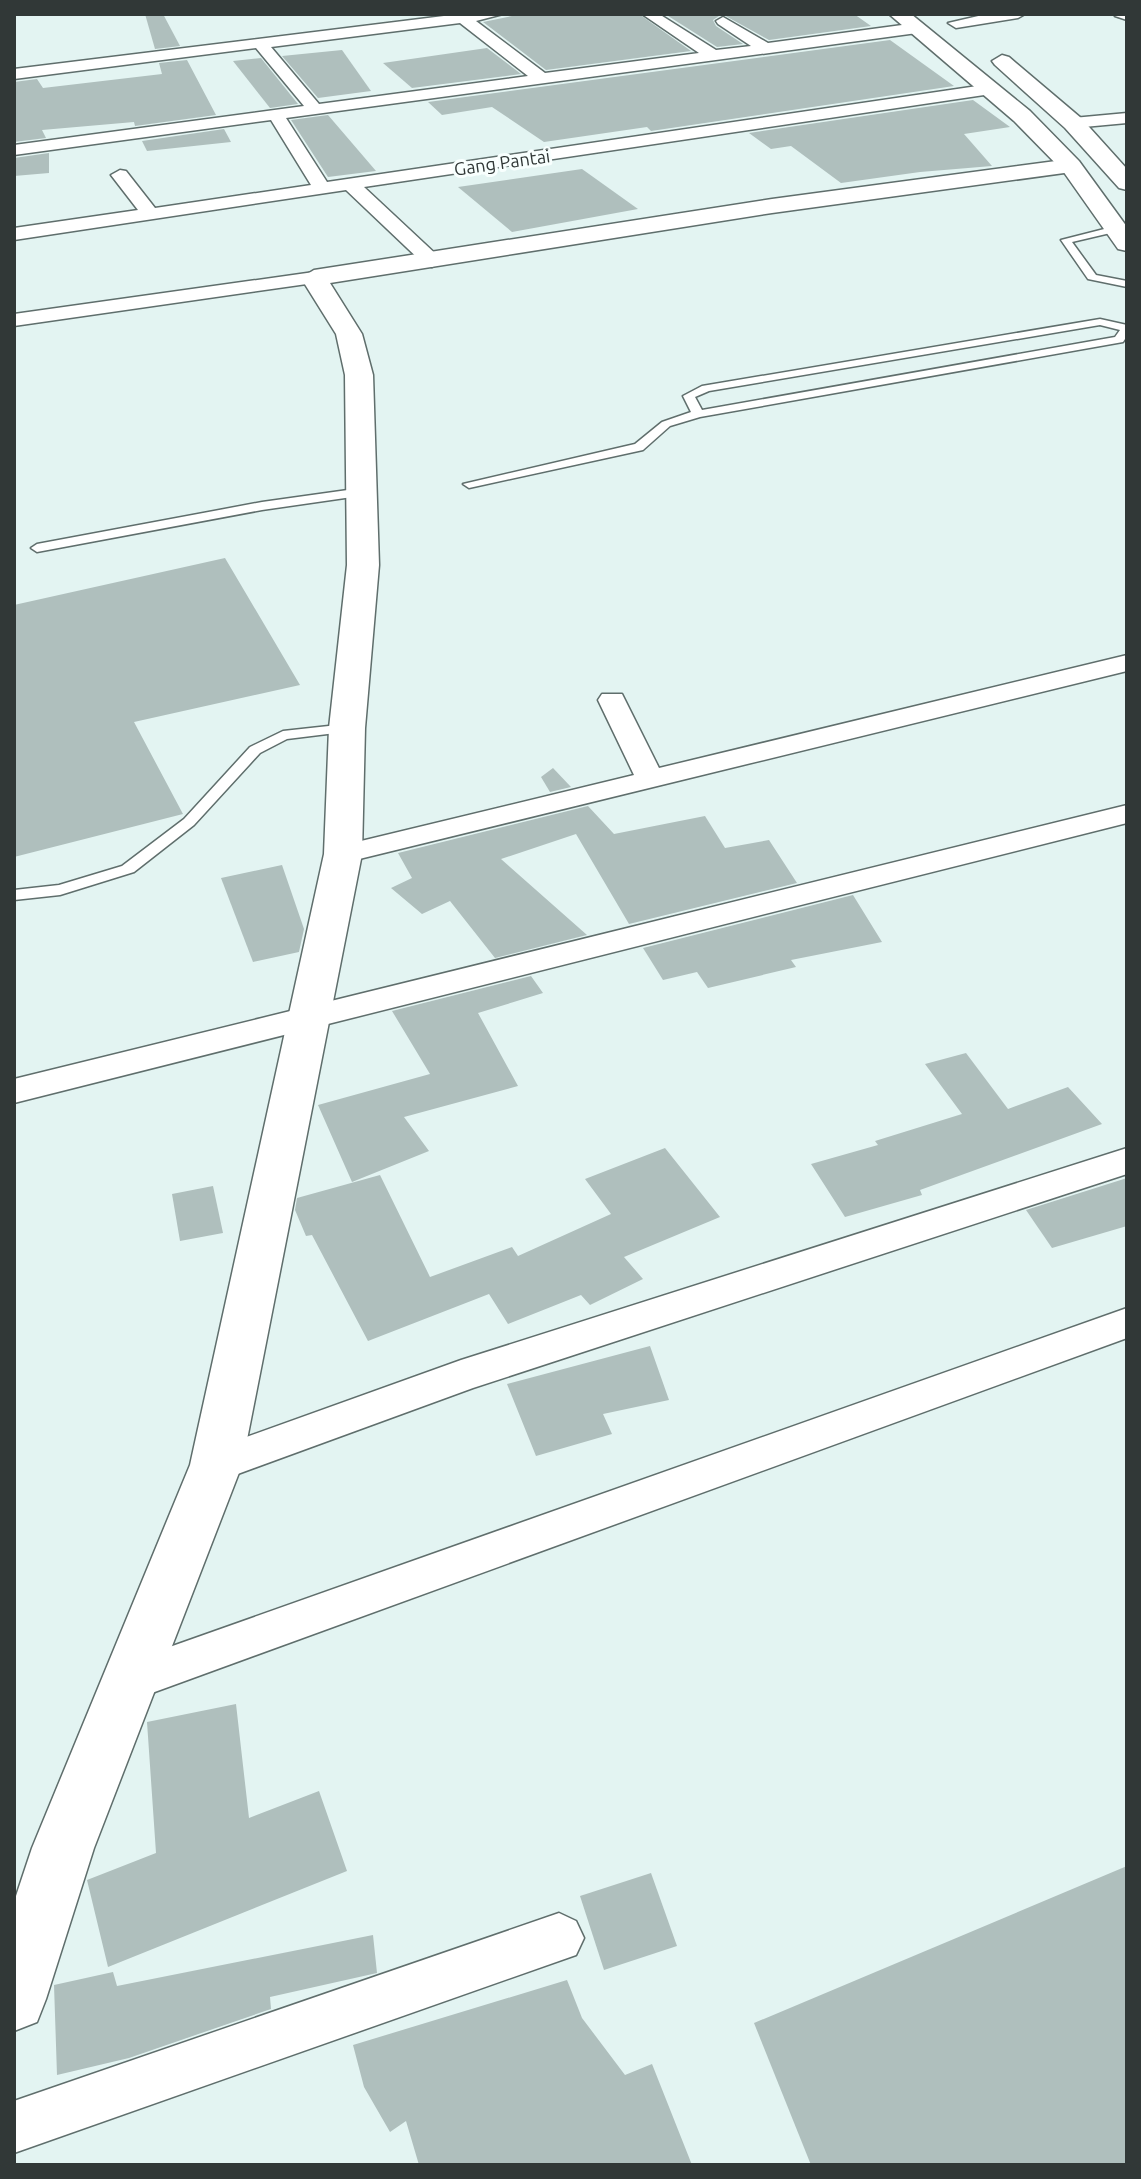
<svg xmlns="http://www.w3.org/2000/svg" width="1141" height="2179" font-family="Ubuntu,sans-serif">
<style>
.building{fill:#afbfbd}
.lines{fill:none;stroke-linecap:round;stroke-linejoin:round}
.service-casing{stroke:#5f6e6c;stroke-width:3}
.minor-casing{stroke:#5f6e6c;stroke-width:3}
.tertiary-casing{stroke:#5f6e6c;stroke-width:3}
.trunk-casing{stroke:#5f6e6c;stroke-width:3}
.service{fill:#fff;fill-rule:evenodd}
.minor{fill:#fff;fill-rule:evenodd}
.tertiary{fill:#fff;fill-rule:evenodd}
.trunk{fill:#fff;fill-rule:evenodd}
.labels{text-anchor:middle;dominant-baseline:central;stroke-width:6;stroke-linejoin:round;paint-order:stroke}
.far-street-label{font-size:18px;fill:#313837;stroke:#f8fffe}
</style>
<rect width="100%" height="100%" fill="#e3f4f2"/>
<g class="building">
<polygon points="145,14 163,14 180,46 155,49"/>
<polygon points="522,14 639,14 691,51 546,70 483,22"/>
<polygon points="665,14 854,14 871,26 769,40 722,14 713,20 716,26 743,44 717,47"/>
<polygon points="890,40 954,86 651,131 647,127 544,142 492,107 442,115 428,102"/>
<polygon points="487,48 521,74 412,88 383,63"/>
<polygon points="342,50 371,91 318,98 282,56"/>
<polygon points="261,58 298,104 270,108 233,61"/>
<polygon points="187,60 216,115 135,126 134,122 42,130 46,138 14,142 14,82 37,79 43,88 162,74 159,63"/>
<polygon points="973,100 1010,127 964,134 992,166 920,172 841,183 791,146 771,149 749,133"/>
<polygon points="328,115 376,171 328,177 291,120"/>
<polygon points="224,129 231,142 147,151 142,141"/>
<polygon points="49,153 49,173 14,176 14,158"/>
<polygon points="582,169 638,209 512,232 458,187"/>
<polygon points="225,558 300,685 134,722 183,814 14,857 14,605"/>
<polygon points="553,768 571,787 550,792 541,777"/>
<polygon points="588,806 614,834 705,816 725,848 769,840 797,883 629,924 576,834 501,859 587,935 495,958 450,901 422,914 391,888 412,878 398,853"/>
<polygon points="282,865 304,929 299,952 253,962 221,878"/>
<polygon points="853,895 882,942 791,960 796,967 708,988 697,972 663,980 643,948"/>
<polygon points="531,976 543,993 478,1013 518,1086 404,1117 429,1151 352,1182 318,1105 430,1074 392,1011"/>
<polygon points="966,1053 1008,1109 1068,1087 1102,1124 920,1190 922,1195 845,1217 811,1164 878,1145 875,1141 962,1114 925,1064"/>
<polygon points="665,1148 720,1217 624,1257 643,1279 590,1305 581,1295 508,1324 489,1294 368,1341 312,1235 306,1236 295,1210 297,1198 380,1175 430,1277 512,1247 518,1256 611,1214 585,1179"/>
<polygon points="1127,1178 1127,1226 1052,1248 1026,1210"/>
<polygon points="213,1186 223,1233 180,1241 172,1194"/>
<polygon points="650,1346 669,1400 603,1414 612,1434 536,1456 507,1384"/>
<polygon points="236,1704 249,1818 319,1791 347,1871 108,1967 87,1880 156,1853 147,1722"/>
<polygon points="1127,1866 1127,2165 811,2165 754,2023"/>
<polygon points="651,1873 677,1946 604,1970 580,1896"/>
<polygon points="373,1935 377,1973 270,1997 271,2009 129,2058 57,2075 54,1985 113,1972 117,1986"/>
<polygon points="567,1980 582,2018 625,2075 652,2064 692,2165 419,2165 406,2121 390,2132 364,2087 353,2045"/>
</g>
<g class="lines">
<g class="service-casing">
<g id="service">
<polygon points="1114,14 1127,15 1127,20 1115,16"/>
<polygon points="1116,226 1119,227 1119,231 1072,242 1096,275 1127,281 1127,287 1088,279 1061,240"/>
<path d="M 1100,319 L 1127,325 L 1127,336 L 1123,342 L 700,417 L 670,426 L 643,450 L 469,488 L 463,484 L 635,444 L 662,422 L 691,412 L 683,396 L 702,386 ZM 1100,325 L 1120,330 L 1115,337 L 702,410 L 695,397 L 709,391 Z"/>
<polygon points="362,488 366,489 366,495 262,510 37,552 31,548 37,544 262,502"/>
<polygon points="347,724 352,725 352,731 287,739 260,753 194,825 134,872 60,895 14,900 14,890 59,885 122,866 184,819 250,747 283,731"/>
</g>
</g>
<g class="minor-casing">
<g id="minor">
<path d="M 460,14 L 503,14 L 476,21 L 545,73 L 699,53 L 642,14 L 659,14 L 716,50 L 751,46 L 718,24 L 716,21 L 723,17 L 768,43 L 917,23 L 925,28 L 917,33 L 286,118 L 327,182 L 991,84 L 999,89 L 991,94 L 364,187 L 439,257 L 442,261 L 432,267 L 425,265 L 346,190 L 14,240 L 14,228 L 138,210 L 111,175 L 120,170 L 126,171 L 155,208 L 311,185 L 271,120 L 14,155 L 14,145 L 304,106 L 256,48 L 14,79 L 14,69 ZM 460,23 L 528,76 L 319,104 L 271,47 Z"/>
<polygon points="987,14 1025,14 1018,18 956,28 948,23"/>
<polygon points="1127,113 1127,123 1073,128 1065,123 1073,118"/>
<polygon points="314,272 324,278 321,282 14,326 14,314"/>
<polygon points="1127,655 1127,671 343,863 332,860 328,854 332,848 634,775 598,700 602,694 622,694 659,768"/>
<polygon points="1127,805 1127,823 14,1103 14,1079"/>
<polygon points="1127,1148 1127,1174 473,1388 216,1482 202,1477 196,1465 202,1453 461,1360"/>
<polygon points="1127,1308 1127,1338 130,1701 114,1695 108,1681 114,1667 130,1661"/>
<polygon points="559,1913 576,1921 584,1938 576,1955 14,2153 14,2101"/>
</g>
</g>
<g class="tertiary-casing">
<polygon id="tertiary" points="1071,159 1082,166 1079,171 772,213 330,283 362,334 373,375 379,565 365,728 362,854 242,1465 94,1848 46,1999 37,2022 14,2031 14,1902 32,1848 190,1465 324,854 329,728 347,565 345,375 336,334 301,278 314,270 772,199"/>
</g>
<g class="trunk-casing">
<g id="trunk">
<polygon points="889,14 911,14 1030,111 1079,161 1127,227 1127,251 1118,249 1063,171 1014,121"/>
<polygon points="1002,55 1009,57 1081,118 1127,169 1127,190 1119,188 1065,128 995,65 992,61"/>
</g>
</g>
<use href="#service" class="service"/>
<use href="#minor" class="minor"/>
<use href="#tertiary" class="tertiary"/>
<use href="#trunk" class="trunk"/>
</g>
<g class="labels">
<g class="far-street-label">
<text transform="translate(502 162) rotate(-8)">Gang Pantai</text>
</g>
</g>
<rect width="1141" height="2179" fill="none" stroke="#313837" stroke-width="32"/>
</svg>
